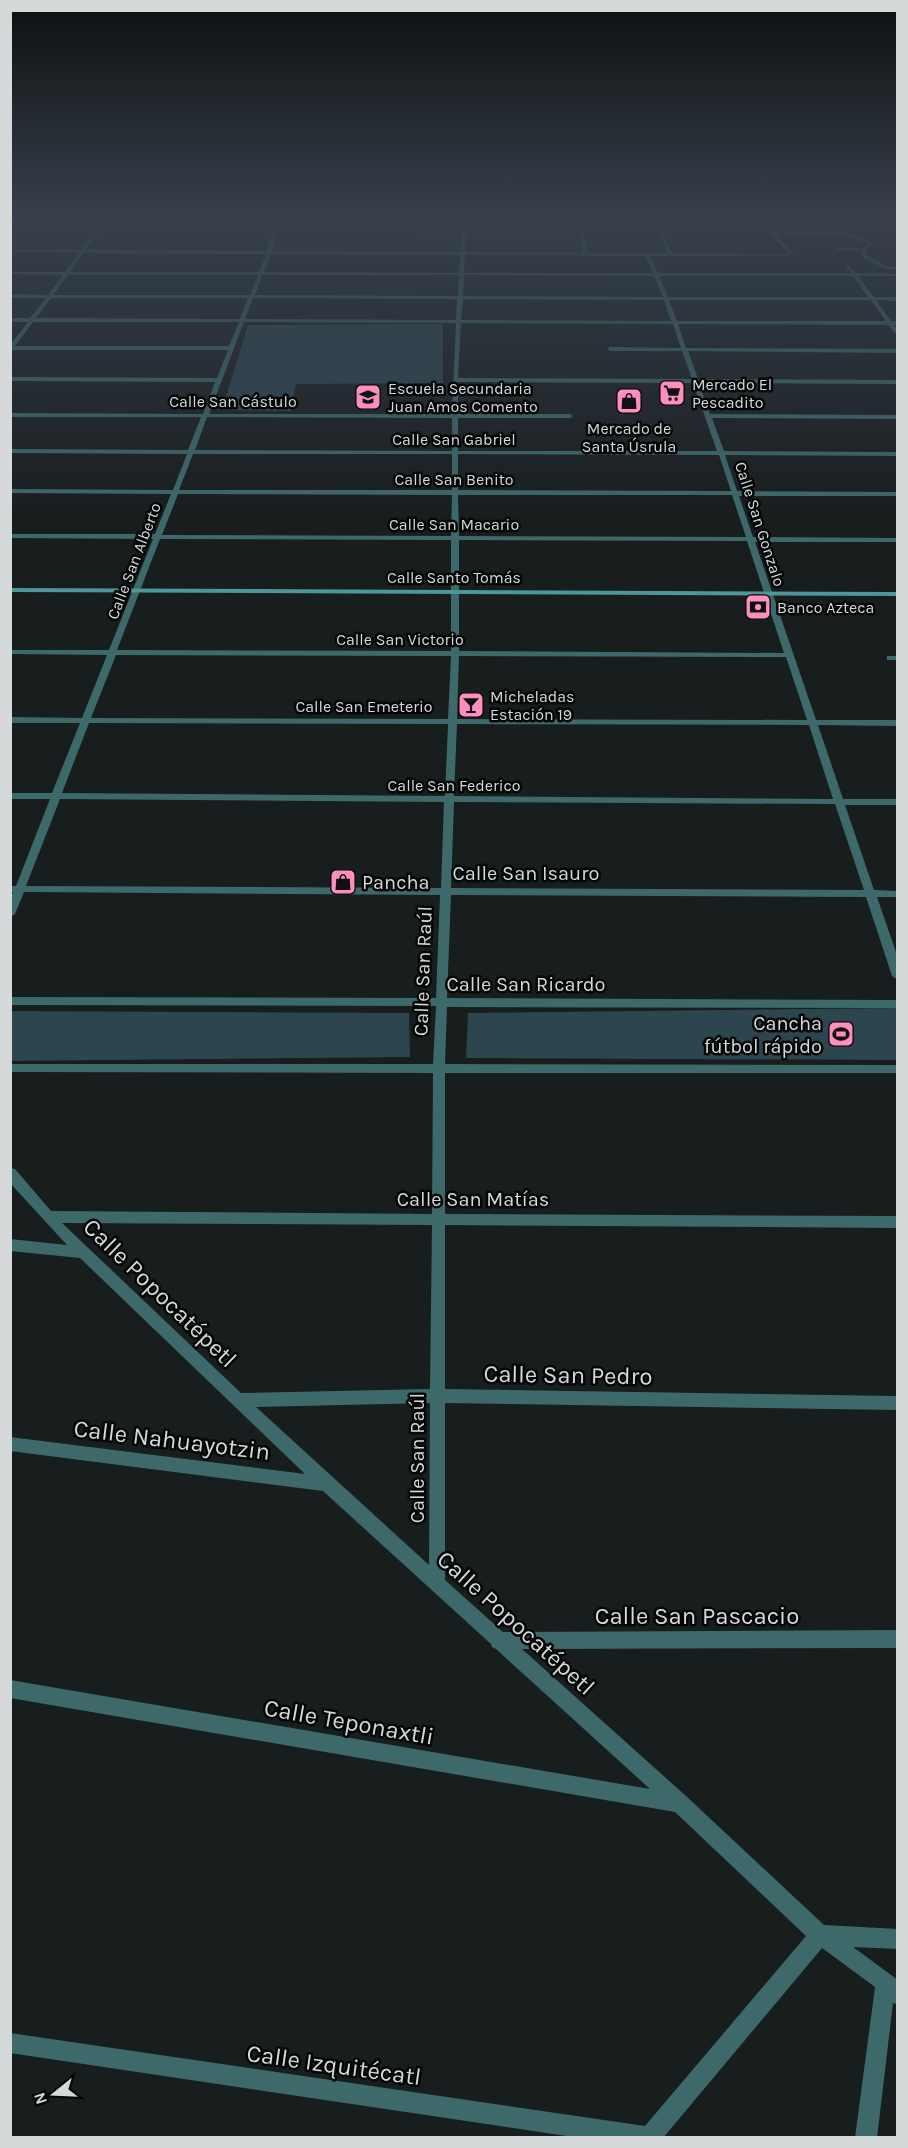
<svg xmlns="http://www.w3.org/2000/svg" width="908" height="2148" font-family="Karla,sans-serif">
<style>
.green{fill:#2c454f}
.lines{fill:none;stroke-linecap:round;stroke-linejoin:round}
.street{fill:#3e696b;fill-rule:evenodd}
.secondary{fill:#4d9699;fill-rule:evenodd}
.labels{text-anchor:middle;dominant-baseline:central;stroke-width:5;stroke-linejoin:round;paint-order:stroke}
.far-poi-label{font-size:16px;fill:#d6d9da;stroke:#050707;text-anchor:start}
.far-street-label{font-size:16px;fill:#d6d9da;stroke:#050707}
.street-label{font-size:20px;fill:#d6d9da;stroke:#050707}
.poi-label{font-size:20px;fill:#d6d9da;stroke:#050707;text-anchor:start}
.near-street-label{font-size:24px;fill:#d6d9da;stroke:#050707}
</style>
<rect width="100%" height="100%" fill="#181d1e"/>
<g class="green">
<polygon points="443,324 443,383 296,384 291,411 222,410 248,325"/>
<polygon points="897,1008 897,1060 466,1058 468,1013"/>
<polygon points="11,1011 409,1013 410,1057 11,1061"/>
</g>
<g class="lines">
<g class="street">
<path d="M 100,217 L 104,217 L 100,229 L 198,229 L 181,217 L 186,217 L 204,229 L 271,230 L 274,217 L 278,217 L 276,230 L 462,230 L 463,217 L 467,217 L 466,230 L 578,231 L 575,217 L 579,217 L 588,253 L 667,253 L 661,235 L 663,234 L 672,253 L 786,254 L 789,253 L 768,233 L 744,217 L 749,217 L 771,231 L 841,232 L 843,229 L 840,217 L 844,217 L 847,229 L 845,232 L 874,244 L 865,251 L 866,255 L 889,267 L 898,267 L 898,269 L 886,269 L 862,257 L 861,250 L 834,250 L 836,248 L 864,248 L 869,244 L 841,234 L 774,233 L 794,253 L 786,256 L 650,256 L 658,273 L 851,273 L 846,266 L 848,265 L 856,273 L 898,274 L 898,276 L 858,276 L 874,297 L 898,297 L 898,301 L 876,300 L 891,321 L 898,321 L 898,325 L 894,325 L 898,330 L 898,336 L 888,325 L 678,324 L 686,348 L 898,349 L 898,353 L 688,351 L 698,379 L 898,380 L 898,384 L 699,383 L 710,414 L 898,415 L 898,419 L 712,418 L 724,451 L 898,452 L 898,456 L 725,455 L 737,491 L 898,492 L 898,496 L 739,496 L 753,537 L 898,538 L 898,542 L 755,542 L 816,720 L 898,720 L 898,726 L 818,725 L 843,799 L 898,799 L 898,805 L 845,805 L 874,890 L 898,891 L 898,897 L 877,897 L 898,958 L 898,980 L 892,976 L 866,897 L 451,895 L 447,998 L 898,1000 L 898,1008 L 447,1007 L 445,1064 L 898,1065 L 898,1073 L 445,1073 L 445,1214 L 898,1216 L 898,1228 L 445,1225 L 445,1389 L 898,1396 L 898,1410 L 445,1403 L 445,1580 L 503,1632 L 898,1630 L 898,1648 L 522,1649 L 686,1796 L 824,1925 L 898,1929 L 898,1949 L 853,1947 L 898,1980 L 898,2005 L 893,2003 L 877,2138 L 855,2138 L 875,1987 L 822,1948 L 663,2138 L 580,2138 L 10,2053 L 10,2033 L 645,2126 L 806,1936 L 675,1812 L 10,1698 L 10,1680 L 650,1789 L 496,1649 L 492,1647 L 491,1644 L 323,1491 L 10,1451 L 10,1437 L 305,1474 L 80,1258 L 10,1251 L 10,1239 L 67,1245 L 10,1183 L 10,1168 L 15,1169 L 51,1211 L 432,1214 L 433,1073 L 10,1072 L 10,1064 L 433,1064 L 436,1006 L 10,1005 L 10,997 L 436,998 L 440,895 L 24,892 L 15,914 L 10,917 L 10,899 L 13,892 L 10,892 L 10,886 L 16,886 L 50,799 L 10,799 L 10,793 L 52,793 L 80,723 L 10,723 L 10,717 L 82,718 L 107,655 L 10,654 L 10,650 L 109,650 L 153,539 L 10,538 L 10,534 L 155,534 L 171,494 L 10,493 L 10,489 L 173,490 L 187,454 L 10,453 L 10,449 L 188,450 L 201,417 L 10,417 L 10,413 L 203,414 L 215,382 L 10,381 L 10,377 L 217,378 L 228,350 L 13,350 L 10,352 L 10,345 L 28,322 L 10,322 L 10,318 L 30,318 L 46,298 L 10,298 L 10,294 L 48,295 L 63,275 L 10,274 L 10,272 L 65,272 L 79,253 L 10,252 L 10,250 L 81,250 L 94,232 L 21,230 L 96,229 ZM 99,232 L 272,232 L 267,251 L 85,250 ZM 277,232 L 462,233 L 461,252 L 272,251 ZM 466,233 L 579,233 L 583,253 L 465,252 ZM 83,253 L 266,254 L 259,272 L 70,272 ZM 271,254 L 460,255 L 459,273 L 264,272 ZM 465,255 L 645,256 L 653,273 L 464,273 ZM 68,275 L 258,275 L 250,295 L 53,295 ZM 262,275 L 459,275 L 458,296 L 255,295 ZM 464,275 L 654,276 L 663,297 L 463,296 ZM 659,276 L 853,276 L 868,297 L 668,297 ZM 51,298 L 248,298 L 240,319 L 36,318 ZM 253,298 L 457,299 L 456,320 L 245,319 ZM 463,299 L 664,300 L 671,321 L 461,320 ZM 669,300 L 871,300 L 886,321 L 677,321 ZM 33,322 L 239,322 L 229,346 L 15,346 ZM 244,322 L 456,323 L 452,414 L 209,414 ZM 461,323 L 673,324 L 681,348 L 610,347 L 607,349 L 610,351 L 682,351 L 692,379 L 458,378 ZM 458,382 L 693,383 L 717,451 L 458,451 L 458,418 L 570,418 L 573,416 L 570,414 L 458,414 ZM 207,417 L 452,418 L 452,451 L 195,450 ZM 193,454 L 452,454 L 452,490 L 179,490 ZM 458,454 L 719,455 L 731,491 L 458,490 ZM 178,494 L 452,495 L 451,536 L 162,535 ZM 458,495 L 732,495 L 746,537 L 459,536 ZM 160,539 L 451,540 L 451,651 L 117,650 ZM 459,540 L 747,541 L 784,653 L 459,651 ZM 116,655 L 451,656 L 448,719 L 91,718 ZM 459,656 L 786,657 L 807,720 L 457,719 ZM 89,723 L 448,724 L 445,796 L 62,793 ZM 457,724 L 809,725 L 833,799 L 454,796 ZM 60,799 L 444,802 L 441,888 L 26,886 ZM 454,802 L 835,804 L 864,890 L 451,888 ZM 62,1223 L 432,1225 L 430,1389 L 241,1393 ZM 430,1403 L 429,1565 L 256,1407 Z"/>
<rect x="887" y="656" width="11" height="4"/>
</g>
<polygon class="secondary" points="10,588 898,592 898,596 10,592"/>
</g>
<linearGradient id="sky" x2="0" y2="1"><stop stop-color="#0d1010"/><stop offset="0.42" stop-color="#37404c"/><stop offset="1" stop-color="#37404c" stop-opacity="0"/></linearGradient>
<rect width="908" height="518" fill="url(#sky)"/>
<defs>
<g id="supermarket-square" transform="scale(1.35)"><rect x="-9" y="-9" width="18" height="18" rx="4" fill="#fe8ebe" stroke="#050707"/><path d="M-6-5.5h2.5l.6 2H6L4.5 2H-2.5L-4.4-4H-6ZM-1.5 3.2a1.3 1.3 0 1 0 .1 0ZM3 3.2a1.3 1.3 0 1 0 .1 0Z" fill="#111"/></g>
<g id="school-square" transform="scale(1.35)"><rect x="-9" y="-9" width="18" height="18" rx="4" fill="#fe8ebe" stroke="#050707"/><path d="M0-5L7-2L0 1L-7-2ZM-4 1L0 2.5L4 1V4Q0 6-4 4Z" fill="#111"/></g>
<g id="shop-square" transform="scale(1.35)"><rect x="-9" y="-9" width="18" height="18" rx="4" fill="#fe8ebe" stroke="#050707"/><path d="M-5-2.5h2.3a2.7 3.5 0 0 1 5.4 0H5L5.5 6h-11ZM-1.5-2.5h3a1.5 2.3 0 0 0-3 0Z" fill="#111"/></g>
<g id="bank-square" transform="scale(1.35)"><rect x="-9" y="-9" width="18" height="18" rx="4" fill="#fe8ebe" stroke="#050707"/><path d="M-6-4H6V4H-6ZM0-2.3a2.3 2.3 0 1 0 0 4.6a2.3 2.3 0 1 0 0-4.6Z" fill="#111"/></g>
<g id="bar-square" transform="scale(1.35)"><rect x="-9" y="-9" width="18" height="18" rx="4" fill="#fe8ebe" stroke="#050707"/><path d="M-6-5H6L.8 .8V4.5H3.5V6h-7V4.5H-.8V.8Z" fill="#111"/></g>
<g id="stadium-square" transform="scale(1.35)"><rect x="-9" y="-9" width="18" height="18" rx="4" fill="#fe8ebe" stroke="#050707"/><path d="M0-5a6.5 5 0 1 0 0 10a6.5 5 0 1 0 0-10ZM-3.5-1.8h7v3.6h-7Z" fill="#111"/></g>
</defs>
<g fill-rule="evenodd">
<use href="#supermarket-square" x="672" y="393"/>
<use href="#school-square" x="368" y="397"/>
<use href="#shop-square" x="629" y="401"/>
<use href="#bank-square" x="758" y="607"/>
<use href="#bar-square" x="471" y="705"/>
<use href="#shop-square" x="343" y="882"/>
<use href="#stadium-square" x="841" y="1034"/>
</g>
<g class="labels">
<g class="far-poi-label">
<text x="692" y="384">Mercado El<tspan x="692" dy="18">Pescadito</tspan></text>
<text x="388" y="388">Escuela Secundaria<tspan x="388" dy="18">Juan Amos Comento</tspan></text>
<text x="629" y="428" text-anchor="middle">Mercado de<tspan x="629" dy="18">Santa Úsrula</tspan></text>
<text x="777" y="607">Banco Azteca</text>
<text x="490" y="696">Micheladas<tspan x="490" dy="18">Estación 19</tspan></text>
</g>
<g class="far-street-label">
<text x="233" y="401">Calle San Cástulo</text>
<text x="454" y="439">Calle San Gabriel</text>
<text x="454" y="479">Calle San Benito</text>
<text x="454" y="524">Calle San Macario</text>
<text transform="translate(760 524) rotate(72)">Calle San Gonzalo</text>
<text transform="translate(134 561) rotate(-69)">Calle San Alberto</text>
<text x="454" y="577">Calle Santo Tomás</text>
<text x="400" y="639">Calle San Victorio</text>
<text x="364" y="706">Calle San Emeterio</text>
<text x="454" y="785">Calle San Federico</text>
</g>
<g class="street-label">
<text x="526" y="873">Calle San Isauro</text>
<text transform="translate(423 971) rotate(-88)">Calle San Raúl</text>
<text x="526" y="984">Calle San Ricardo</text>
<text x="473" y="1199">Calle San Matías</text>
<text transform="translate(417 1458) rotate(-90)">Calle San Raúl</text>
</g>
<g class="poi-label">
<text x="362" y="882">Pancha</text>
<text x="822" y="1023" text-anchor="end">Cancha<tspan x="822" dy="23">fútbol rápido</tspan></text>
</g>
<g class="near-street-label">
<text transform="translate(160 1293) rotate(44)">Calle Popocatépetl</text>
<text transform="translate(568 1375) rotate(1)">Calle San Pedro</text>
<text transform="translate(172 1440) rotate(7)">Calle Nahuayotzin</text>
<text x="697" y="1616">Calle San Pascacio</text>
<text transform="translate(516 1623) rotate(42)">Calle Popocatépetl</text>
<text transform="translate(349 1722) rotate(10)">Calle Teponaxtli</text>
<text transform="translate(334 2065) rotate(8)">Calle Izquitécatl</text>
</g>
</g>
<rect width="908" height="2148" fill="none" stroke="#d6d9da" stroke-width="24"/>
<g transform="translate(54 2094) rotate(252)" stroke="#050707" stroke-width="4.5" paint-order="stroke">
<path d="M0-4.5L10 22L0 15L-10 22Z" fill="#d6d9da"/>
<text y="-9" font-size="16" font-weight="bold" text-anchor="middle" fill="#d6d9da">N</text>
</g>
</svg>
